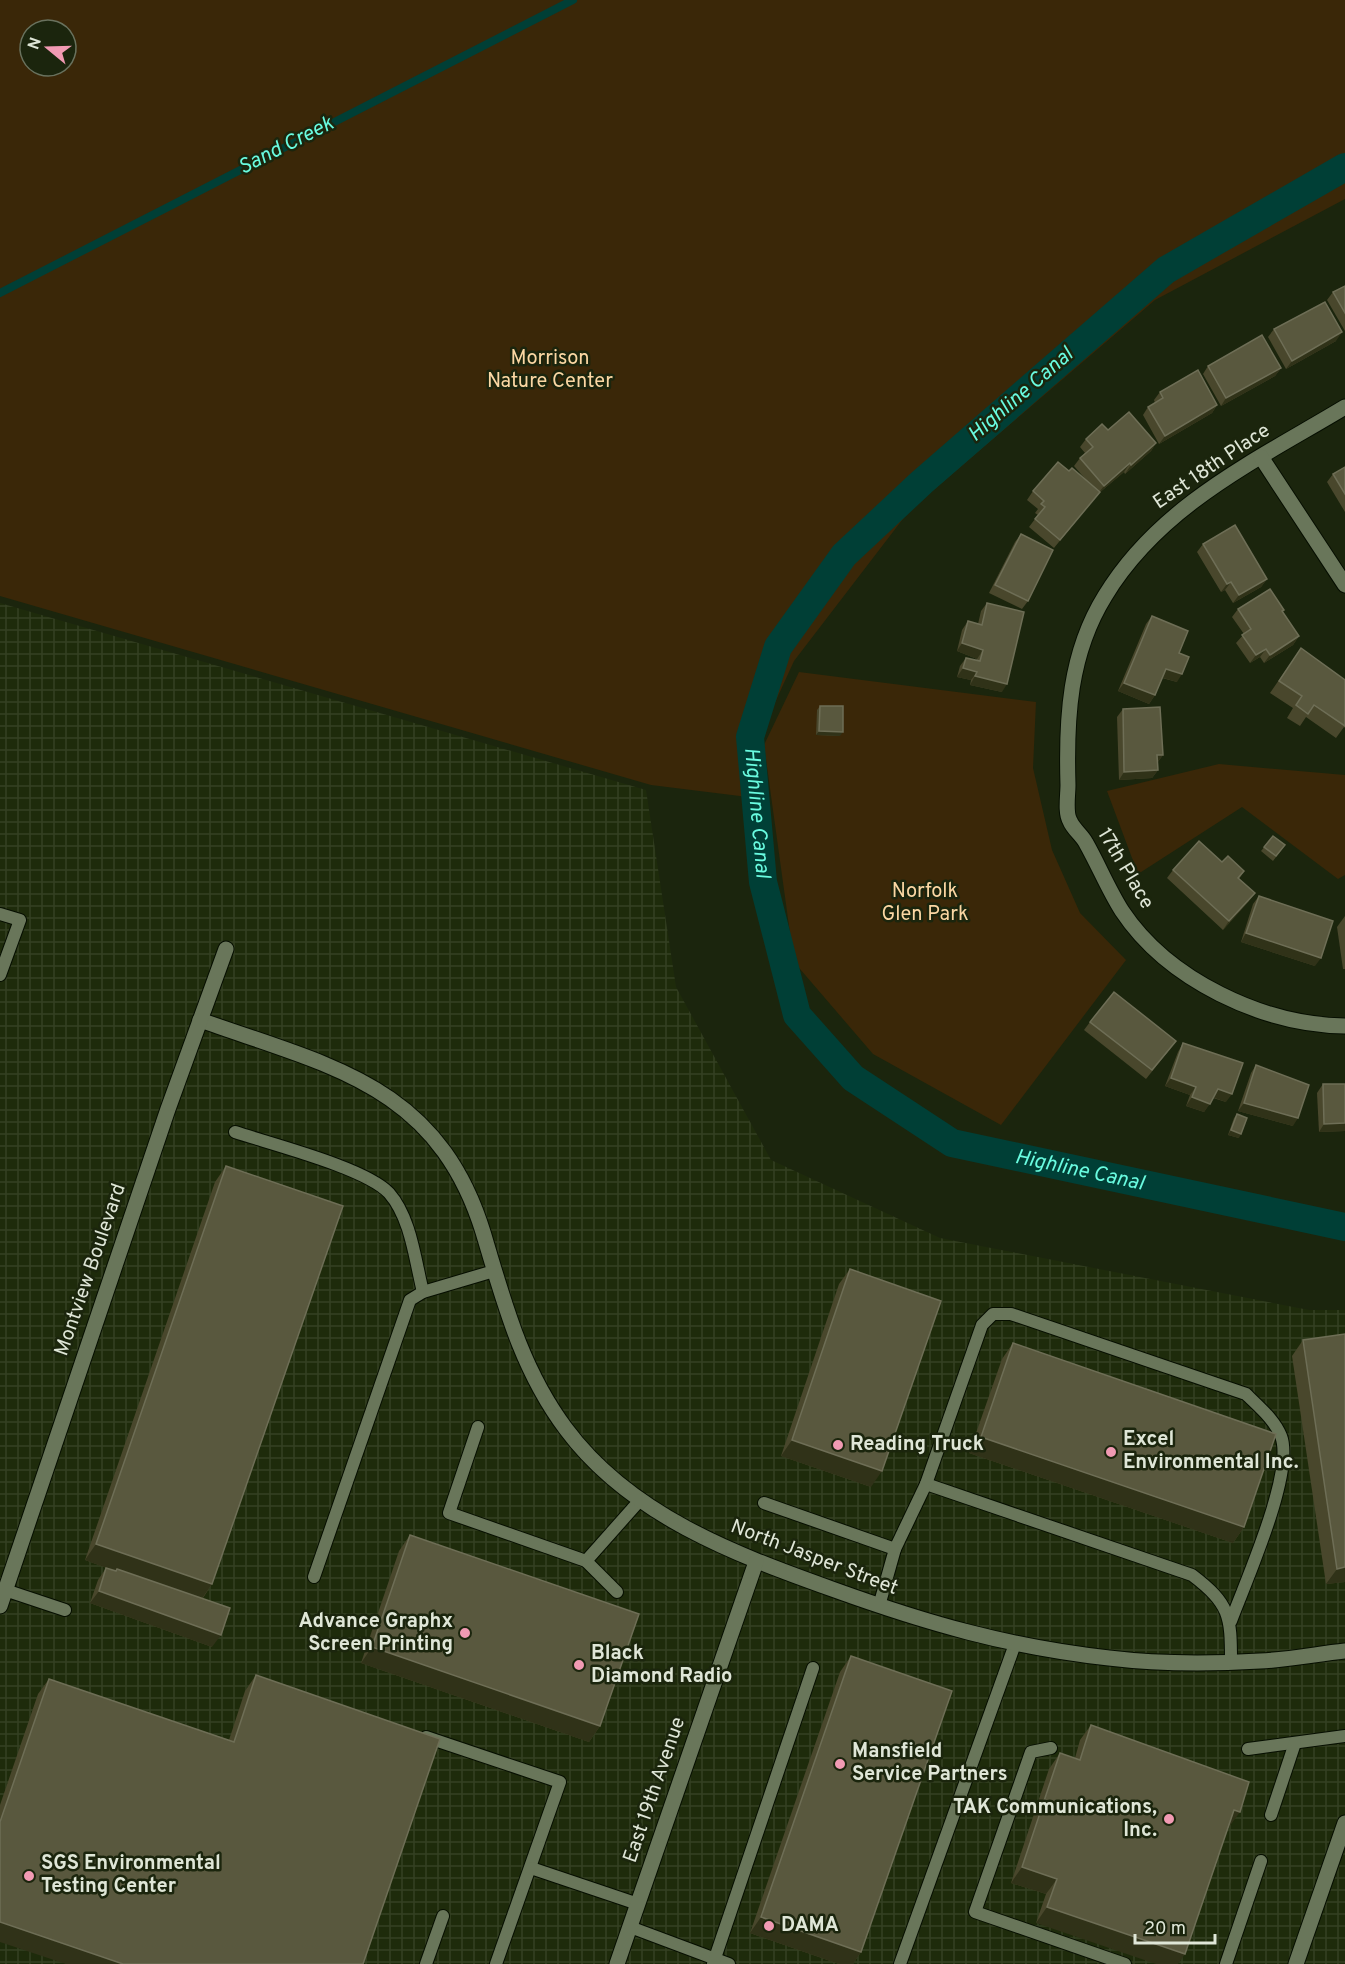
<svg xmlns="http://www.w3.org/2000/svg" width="1345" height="1964" font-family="Overpass,sans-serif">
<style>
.industrial{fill:url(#industrial-grid)}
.green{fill:#3a2708;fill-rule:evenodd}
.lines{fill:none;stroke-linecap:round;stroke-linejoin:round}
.stream{stroke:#003f36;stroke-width:8}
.canal{stroke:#003f36;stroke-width:28}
.service-casing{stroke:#060e00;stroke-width:14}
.minor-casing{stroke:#060e00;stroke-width:17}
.service{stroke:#69765a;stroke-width:12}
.minor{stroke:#69765a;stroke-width:15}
.wall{fill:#49472c}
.shaded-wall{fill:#303218}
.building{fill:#59583e;stroke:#6e6e56;stroke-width:1.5}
.poi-dot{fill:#f19ab3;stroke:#1b250d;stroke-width:2}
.labels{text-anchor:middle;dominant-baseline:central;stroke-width:5;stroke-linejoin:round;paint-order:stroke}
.park-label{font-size:20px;fill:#fbd7a3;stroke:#1b250d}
.street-label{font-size:20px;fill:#dfe6d7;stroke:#1b250d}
.poi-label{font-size:20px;font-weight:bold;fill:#dfe6d7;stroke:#1b250d;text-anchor:start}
.water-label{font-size:21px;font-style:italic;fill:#69fbe0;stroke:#1b250d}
</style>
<defs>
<pattern id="industrial-grid" width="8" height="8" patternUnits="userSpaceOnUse" patternTransform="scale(1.5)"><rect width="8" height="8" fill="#1e2b0b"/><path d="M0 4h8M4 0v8" fill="none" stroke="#344022"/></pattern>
</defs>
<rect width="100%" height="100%" fill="#1b250d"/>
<polygon class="industrial" points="0,603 646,790 676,987 771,1160 940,1238 1309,1310 1345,1310 1345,1964 0,1964"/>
<g class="green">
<path d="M 0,0 L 1345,0 L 1345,199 L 1155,300 L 909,511 L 794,661 L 757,742 L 764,799 L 651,785 L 0,596 ZM 30,30 L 66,30 L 66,66 L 30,66 Z"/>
<polygon points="799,672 1036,702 1033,768 1052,850 1080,913 1126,960 1001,1125 873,1054 794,962 764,745"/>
<polygon points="1219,764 1345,775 1345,875 1338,879 1242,807 1138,874 1107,791"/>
</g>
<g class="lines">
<polyline class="stream" points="0,293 573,0"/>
<path class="canal" id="s1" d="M 1345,167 L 1166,270 L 922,482 L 844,555 L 778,647 L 750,737 L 763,882 L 797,1015 L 853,1078 L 952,1143 L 1345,1227"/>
<g class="service-casing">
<g id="service">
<polyline points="0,914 20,920 0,975"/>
<path d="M 235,1132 C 271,1144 366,1168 389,1193 C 411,1218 415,1260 423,1292"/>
<polyline points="478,1427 449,1513 586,1561 641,1499"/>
<path d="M 926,1484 L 1192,1575 C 1230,1604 1231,1616 1231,1662"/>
<polyline points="764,1503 895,1549"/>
<polyline points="586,1561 617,1592"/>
<polyline points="314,1577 410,1300 423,1292 494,1271"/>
<polyline points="5,1590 65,1610"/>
<path d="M 879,1606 L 895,1549 L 926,1484 L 982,1325 L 993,1314 L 1011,1314 L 1246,1394 C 1259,1407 1274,1419 1281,1436 C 1295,1472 1245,1583 1231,1621"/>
<polyline points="426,1737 560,1782 496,1964"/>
<polyline points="1051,1748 1031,1752 975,1912 1125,1964"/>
<polyline points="1248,1749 1345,1736"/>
<polyline points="1271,1815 1295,1743"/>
<polyline points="531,1868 638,1904"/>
<polyline points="630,1927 729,1964"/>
<polyline points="426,1964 443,1916"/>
<polyline points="713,1964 813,1668"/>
<polyline points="900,1964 1015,1644"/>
<polyline points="1226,1964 1261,1861"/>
</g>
</g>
<g class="minor-casing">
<g id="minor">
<path d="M 1345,407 C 1257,460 1160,505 1105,596 C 1069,654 1066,719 1068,785 C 1068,795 1065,813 1070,821 C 1073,829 1082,835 1086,843 C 1099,866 1108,889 1122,911 C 1168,980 1263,1025 1345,1026"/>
<polyline points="1261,457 1345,585"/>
<path d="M 200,1020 C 329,1066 437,1084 483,1232 C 504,1302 521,1369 566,1429 C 630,1515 734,1554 832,1589 C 926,1623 1009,1647 1109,1658 C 1158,1664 1210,1664 1260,1661 C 1288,1660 1317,1654 1345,1651"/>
<polyline points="0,1606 168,1109 226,949"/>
<polyline points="617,1964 756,1562"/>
<polyline points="1296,1964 1345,1823"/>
</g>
</g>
<use href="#service" class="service"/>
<use href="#minor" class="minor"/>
</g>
<g class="wall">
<polygon points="1345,286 1345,331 1327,300 1333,292"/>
<polygon points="1274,329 1336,341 1286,369 1268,337"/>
<polygon points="1208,366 1281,368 1275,376 1221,406 1203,374"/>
<polygon points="1160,392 1217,405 1212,413 1159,444 1143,415 1148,407 1155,403 1154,400"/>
<polygon points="1108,430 1156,443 1151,451 1125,474 1124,472 1099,493 1054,548 1029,527 1038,515 1035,513 1038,509 1027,500 1033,491 1069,471 1087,481 1074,466 1080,458 1085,453 1080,447 1086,439"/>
<polygon points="1345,467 1345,512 1327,482 1333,474"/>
<polygon points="1021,534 1028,601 1022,609 989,593 1015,542"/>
<polygon points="1203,544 1267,579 1261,587 1233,603 1225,590 1221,592 1197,552"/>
<polygon points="987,603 1002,692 970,685 971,680 957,677 960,666 966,658 976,660 977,659 957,651 962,630 968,621 978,624 981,611"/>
<polygon points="1238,609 1284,610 1283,612 1299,636 1293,645 1264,663 1260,657 1250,663 1236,643 1244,634 1232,617"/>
<polygon points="1152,616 1179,653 1177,682 1162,678 1155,695 1149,704 1118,691 1146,624"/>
<polygon points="1301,648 1345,680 1345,728 1344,727 1336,738 1306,717 1300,726 1287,718 1293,708 1270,693"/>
<polygon points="820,706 840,736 816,735 817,710"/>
<polygon points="1123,709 1163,755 1157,763 1158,770 1152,778 1119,780 1117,717"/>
<polygon points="1273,836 1285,845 1273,861 1261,851"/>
<polygon points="1222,862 1244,871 1239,879 1249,901 1223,930 1167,878 1173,870"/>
<polygon points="1259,896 1315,966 1241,942 1253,904"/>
<polygon points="1345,916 1345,969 1343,969 1337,927"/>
<polygon points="1090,1022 1170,1049 1146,1079 1084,1030"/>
<polygon points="1183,1043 1226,1102 1213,1098 1204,1112 1186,1106 1190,1095 1165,1086 1178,1052"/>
<polygon points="1256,1065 1293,1126 1238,1111 1251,1073"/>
<polygon points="1323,1084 1345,1084 1345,1131 1319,1132 1317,1093"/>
<polygon points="1237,1114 1239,1138 1228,1135 1234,1118"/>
<polygon points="226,1166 212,1584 203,1598 212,1647 90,1603 98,1580 106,1568 115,1571 85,1560 215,1182"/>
<polygon points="850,1269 871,1487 781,1456 839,1284"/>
<polygon points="1303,1340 1345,1582 1326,1584 1292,1356"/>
<polygon points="1013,1343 1244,1527 1233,1543 969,1453 1002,1359"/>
<polygon points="410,1535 600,1726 589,1742 361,1663 399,1551"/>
<polygon points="851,1656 861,1952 853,1964 839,1964 750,1933 840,1672"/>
<polygon points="256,1675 440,1739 0,1942 0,1805 38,1694 49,1679 229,1740 245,1691"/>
<polygon points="1091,1725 1229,1827 1228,1827 1036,1923 1046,1894 1011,1883 1049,1769 1060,1753 1075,1758 1080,1740"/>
</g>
<g class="shaded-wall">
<polygon points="1342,332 1336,341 1286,369 1292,361"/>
<polygon points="1281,368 1275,376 1221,406 1226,398"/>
<polygon points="1217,405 1212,413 1159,444 1165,436"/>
<polygon points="1156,443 1151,451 1125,474 1131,465"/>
<polygon points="1130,463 1124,472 1099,493 1054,548 1104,486"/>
<polygon points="1267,579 1261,587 1233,603 1239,595"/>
<polygon points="1231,582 1225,590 1221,592 1227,584"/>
<polygon points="1299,636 1293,645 1264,663 1270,655"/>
<polygon points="962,643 983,650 977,659 957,651"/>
<polygon points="1266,649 1260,657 1250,663 1256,655"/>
<polygon points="963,668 977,672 971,680 957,677"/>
<polygon points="1166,669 1182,674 1177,682 1160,677"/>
<polygon points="975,676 1007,684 1002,692 970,685"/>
<polygon points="1124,683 1155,695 1149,704 1118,691"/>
<polygon points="819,731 843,732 840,736 816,735"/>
<polygon points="1157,755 1163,755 1157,763"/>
<polygon points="1158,770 1152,778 1119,780 1124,772"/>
<polygon points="1255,893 1249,901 1223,930 1229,921"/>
<polygon points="1246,933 1321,958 1315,966 1241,942"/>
<polygon points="1171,1078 1196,1087 1190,1095 1165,1086"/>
<polygon points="1218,1089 1232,1094 1226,1102 1212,1097"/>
<polygon points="1192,1097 1210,1104 1204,1112 1186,1106"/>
<polygon points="1244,1103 1298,1118 1293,1126 1238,1111"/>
<polygon points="1345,1123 1345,1131 1319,1132 1324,1124"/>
<polygon points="1231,1130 1241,1134 1239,1138 1228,1135"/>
<polygon points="981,1437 1244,1527 1233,1543 969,1453"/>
<polygon points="792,1440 882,1471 871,1487 781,1456"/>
<polygon points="96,1544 212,1584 201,1600 117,1569 115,1571 85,1560"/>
<polygon points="1345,1567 1345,1582 1326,1584 1337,1569"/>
<polygon points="99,1591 221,1635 212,1647 90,1603"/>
<polygon points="372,1647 600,1726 589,1742 361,1663"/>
<polygon points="1234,1810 1240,1812 1229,1827 1223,1826"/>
<polygon points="1022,1867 1057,1879 1046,1894 1011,1883"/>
<polygon points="1047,1907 1185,1954 1178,1964 1156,1964 1036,1923"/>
<polygon points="761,1917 861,1952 853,1964 839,1964 750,1933"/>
<polygon points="0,1922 123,1964 66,1964 0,1942"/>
</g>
<g class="building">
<polygon points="1345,286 1345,313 1333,292"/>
<polygon points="1325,302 1342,332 1292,361 1274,329"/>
<polygon points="1262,335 1281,368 1226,398 1208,366"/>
<polygon points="1198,370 1217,405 1165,436 1148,407 1163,398 1160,392"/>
<polygon points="1129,412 1156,443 1131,465 1130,463 1104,486 1080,458 1093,447 1086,439 1102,424 1108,430"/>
<polygon points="1058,462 1069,471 1072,468 1100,492 1060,540 1035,519 1045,507 1041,504 1044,501 1033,491"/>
<polygon points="1345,467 1345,494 1333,474"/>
<polygon points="1235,525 1267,579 1239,595 1231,582 1227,584 1203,544"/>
<polygon points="1021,534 1053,550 1028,601 995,585"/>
<polygon points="1270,589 1284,610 1282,611 1299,636 1270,655 1266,649 1256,655 1242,635 1251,629 1238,609"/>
<polygon points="987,603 1024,612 1007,684 975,676 977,672 963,668 966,658 980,661 983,650 962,643 968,621 982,625"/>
<polygon points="1152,616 1188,631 1179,653 1189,657 1182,674 1166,669 1155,695 1124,683"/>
<polygon points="1301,648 1345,680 1345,726 1314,705 1308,714 1296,705 1302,696 1279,681"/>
<polygon points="820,706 843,706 843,732 819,731"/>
<polygon points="1160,707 1163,755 1157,755 1158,770 1124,772 1123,709"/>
<polygon points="1273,836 1285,845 1276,856 1264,847"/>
<polygon points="1199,841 1222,862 1228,856 1244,871 1238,878 1255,893 1229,921 1173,870"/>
<polygon points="1259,896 1333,921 1321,958 1246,933"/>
<polygon points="1114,992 1176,1041 1152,1070 1090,1022"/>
<polygon points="1183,1043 1243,1063 1232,1094 1218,1089 1210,1104 1192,1097 1196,1087 1171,1078"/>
<polygon points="1256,1065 1309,1085 1298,1118 1244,1103"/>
<polygon points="1323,1084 1345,1084 1345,1123 1324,1124"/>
<polygon points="1237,1114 1247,1118 1241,1134 1231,1130"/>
<polygon points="226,1166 343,1206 212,1584 96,1544"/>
<polygon points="850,1269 941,1301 882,1471 792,1440"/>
<polygon points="1345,1334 1345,1567 1337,1569 1303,1340"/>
<polygon points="1013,1343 1276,1434 1244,1527 981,1437"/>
<polygon points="410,1535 639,1614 600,1726 372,1647"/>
<polygon points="106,1568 116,1571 117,1569 230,1608 221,1635 99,1591"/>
<polygon points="851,1656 952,1691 861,1952 761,1917"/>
<polygon points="256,1675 440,1739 363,1964 123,1964 0,1922 0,1822 49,1679 234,1742"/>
<polygon points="1091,1725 1249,1782 1240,1812 1234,1810 1185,1954 1047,1907 1057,1879 1022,1867 1060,1753 1080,1760"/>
</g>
<g class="poi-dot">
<circle cx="838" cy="1445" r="6"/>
<circle cx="1111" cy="1452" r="6"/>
<circle cx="465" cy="1633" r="6"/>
<circle cx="579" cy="1665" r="6"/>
<circle cx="840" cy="1764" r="6"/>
<circle cx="1169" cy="1819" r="6"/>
<circle cx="29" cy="1876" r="6"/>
<circle cx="769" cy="1926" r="6"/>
</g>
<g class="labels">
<g class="park-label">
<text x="550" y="359">Morrison<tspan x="550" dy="23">Nature Center</tspan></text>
<text x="925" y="892">Norfolk<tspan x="925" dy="23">Glen Park</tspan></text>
</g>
<g class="street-label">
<text transform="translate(1212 467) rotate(-34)">East 18th Place</text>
<text transform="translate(1125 869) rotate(59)">17th Place</text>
<text transform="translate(91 1270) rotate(-71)">Montview Boulevard</text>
<text transform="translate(814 1558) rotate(21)">North Jasper Street</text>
<text transform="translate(655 1790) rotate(-71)">East 19th Avenue</text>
</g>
<g class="poi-label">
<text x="1123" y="1440">Excel<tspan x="1123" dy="23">Environmental Inc.</tspan></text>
<text x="850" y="1445">Reading Truck</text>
<text x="453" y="1622" text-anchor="end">Advance Graphx<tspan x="453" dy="23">Screen Printing</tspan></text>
<text x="591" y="1654">Black<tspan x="591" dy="23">Diamond Radio</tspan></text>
<text x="852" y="1752">Mansfield<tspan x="852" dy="23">Service Partners</tspan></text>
<text x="1157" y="1808" text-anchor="end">TAK Communications,<tspan x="1157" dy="23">Inc.</tspan></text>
<text x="41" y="1864">SGS Environmental<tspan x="41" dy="23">Testing Center</tspan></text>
<text x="781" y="1926">DAMA</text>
</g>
<g class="water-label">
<text transform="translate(286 146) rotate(-27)">Sand Creek</text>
<text transform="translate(1021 395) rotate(-41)">Highline Canal</text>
<text stroke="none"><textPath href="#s1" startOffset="920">Highline Canal</textPath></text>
<text stroke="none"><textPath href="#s1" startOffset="1460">Highline Canal</textPath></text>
</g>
</g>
<g transform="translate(48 48) rotate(289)"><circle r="28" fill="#1b250d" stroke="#69725e" stroke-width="1.5"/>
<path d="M0-4.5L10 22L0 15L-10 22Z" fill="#f19ab3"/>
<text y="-9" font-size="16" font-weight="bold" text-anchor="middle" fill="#dfe6d7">N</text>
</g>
<path d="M1135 1934v9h80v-9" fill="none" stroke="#dfe6d7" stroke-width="3"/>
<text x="1144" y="1934" font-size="18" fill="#dfe6d7" stroke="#1b250d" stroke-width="4.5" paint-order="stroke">20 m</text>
</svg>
